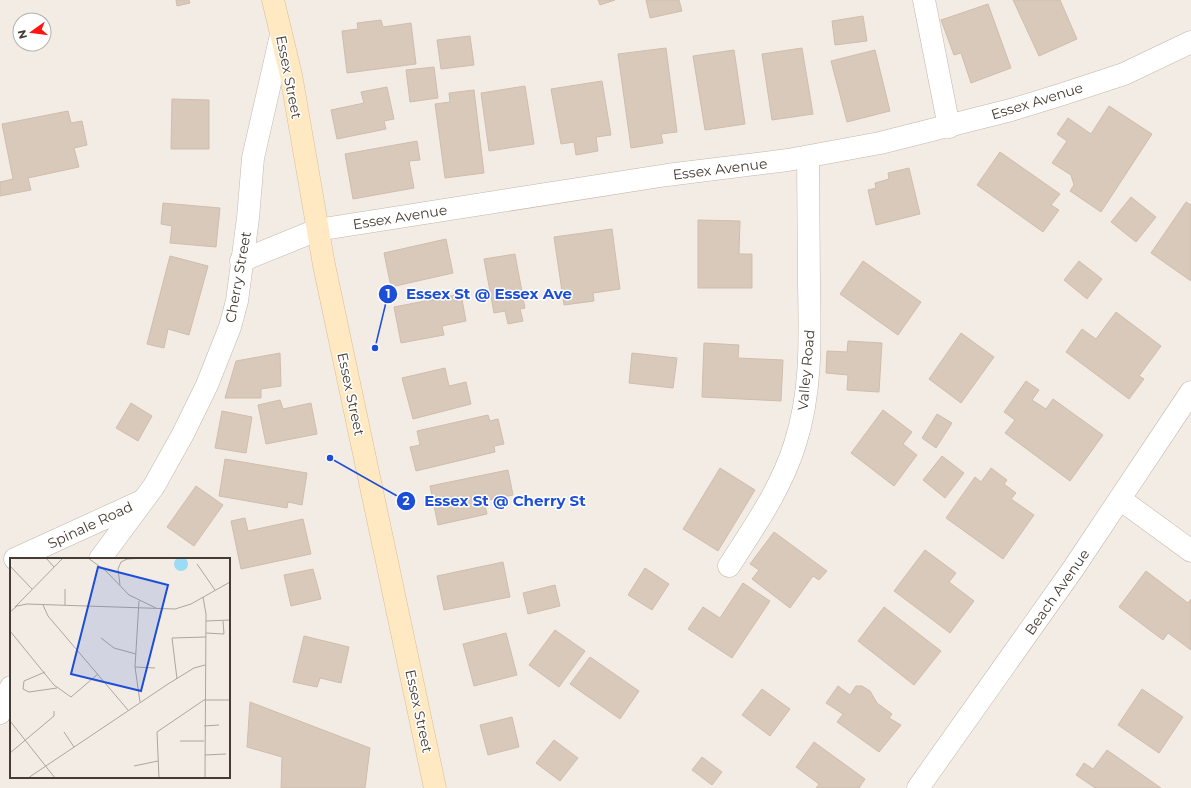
<svg xmlns="http://www.w3.org/2000/svg" width="1191" height="788" font-family="Montserrat,sans-serif">
<style>
.building{fill:#d8c9bb;stroke:#d1bdab}
.lines{fill:none;stroke-linecap:round;stroke-linejoin:round}
.minor-casing{stroke:#c2b6a9;stroke-width:23}
.secondary-casing{stroke:#dabe92;stroke-width:23}
.minor{stroke:#fff;stroke-width:22}
.secondary{stroke:#ffe9c2;stroke-width:22}
.labels{text-anchor:middle;dominant-baseline:central;stroke-width:3;stroke-linejoin:round;paint-order:stroke}
.street-label{font-size:14px;fill:#453c33;stroke:#fff}
.inset-road{fill:none;stroke:#ada69d;stroke-width:1}
.view{fill:#1d4ed8;fill-opacity:0.15;stroke:#1d4ed8;stroke-width:2}
.inset-edge{fill:none;stroke:#453c33;stroke-width:2}
.leader{fill:none;stroke:#1d4ed8;stroke-width:1.5}
.callout-dot{fill:#1d4ed8;stroke:#fff;stroke-width:1.5}
.mark-label{font-size:12px;text-anchor:middle;font-weight:bold;fill:#fff}
.callout-label{font-size:15px;text-anchor:middle;font-weight:bold;fill:#1d4ed8;stroke:#fff;stroke-width:3;stroke-linejoin:round;paint-order:stroke}
</style>
<rect width="100%" height="100%" fill="#f3ece4"/>
<g class="building">
<polygon points="176,0 189,0 190,3 177,6"/>
<polygon points="598,0 615,0 600,5"/>
<polygon points="646,0 679,0 682,11 650,18"/>
<polygon points="1013,0 1060,0 1077,39 1039,56"/>
<polygon points="988,4 1011,68 971,83 961,53 954,55 941,20"/>
<polygon points="863,16 867,41 835,45 832,21"/>
<polygon points="381,20 383,27 411,23 416,64 347,73 342,31 358,29 357,23"/>
<polygon points="470,36 474,65 441,69 437,40"/>
<polygon points="666,48 677,132 661,134 663,143 631,148 618,54"/>
<polygon points="802,48 813,114 772,120 762,54"/>
<polygon points="734,50 745,124 705,130 693,56"/>
<polygon points="875,50 890,111 847,122 831,61"/>
<polygon points="434,67 438,98 410,102 406,70"/>
<polygon points="602,81 611,135 596,137 598,151 576,155 574,142 561,144 551,89"/>
<polygon points="525,86 534,144 489,151 481,93"/>
<polygon points="387,87 394,119 384,121 386,129 337,139 331,110 364,103 361,92"/>
<polygon points="474,90 484,173 445,178 435,104 450,102 449,93"/>
<polygon points="172,99 209,100 209,149 171,149"/>
<polygon points="1109,106 1152,134 1101,212 1070,191 1074,185 1071,175 1052,163 1067,141 1057,134 1068,118 1091,134"/>
<polygon points="68,111 71,123 82,121 87,145 74,148 79,167 28,178 31,190 0,196 0,182 13,179 2,124"/>
<polygon points="417,141 420,160 409,161 414,188 353,199 345,154"/>
<polygon points="1000,152 1060,194 1051,205 1059,210 1043,232 977,185"/>
<polygon points="909,168 920,214 876,225 868,190 876,188 875,183 889,179 888,173"/>
<polygon points="1131,197 1156,217 1136,242 1111,222"/>
<polygon points="1186,202 1191,205 1191,281 1151,253"/>
<polygon points="163,203 220,208 216,247 170,243 172,226 161,224"/>
<polygon points="698,220 740,221 739,254 752,254 752,288 698,288"/>
<polygon points="612,229 620,289 593,293 594,301 564,305 554,237"/>
<polygon points="446,239 453,273 391,287 384,253"/>
<polygon points="515,254 525,308 520,309 523,321 508,324 505,311 494,313 484,259"/>
<polygon points="170,256 208,266 189,335 168,329 164,348 147,344"/>
<polygon points="863,261 921,302 898,335 840,294"/>
<polygon points="1079,261 1102,279 1087,299 1064,280"/>
<polygon points="461,294 466,321 442,326 444,335 401,343 394,307"/>
<polygon points="1116,312 1161,346 1139,376 1144,379 1129,399 1066,352 1082,329 1096,339"/>
<polygon points="961,333 994,357 961,403 929,379"/>
<polygon points="848,341 882,343 879,392 847,390 848,375 826,373 827,351 847,352"/>
<polygon points="704,343 739,345 738,358 783,360 781,401 702,397"/>
<polygon points="280,353 281,386 261,389 261,398 225,398 236,361"/>
<polygon points="632,353 677,358 673,388 629,383"/>
<polygon points="445,368 449,386 466,382 471,404 413,419 402,378"/>
<polygon points="1026,381 1039,390 1032,400 1046,409 1053,399 1103,435 1070,481 1005,433 1015,420 1004,412"/>
<polygon points="280,400 283,409 311,403 317,434 266,444 258,405"/>
<polygon points="131,403 152,416 138,441 116,428"/>
<polygon points="883,410 912,432 903,444 917,455 894,486 851,453"/>
<polygon points="222,411 252,417 246,453 215,448"/>
<polygon points="937,414 952,423 936,448 922,438"/>
<polygon points="488,415 490,421 498,419 504,444 494,446 495,452 416,471 410,447 420,445 417,431"/>
<polygon points="942,456 964,473 945,498 923,480"/>
<polygon points="225,459 307,473 302,505 288,502 287,508 219,496"/>
<polygon points="720,468 755,490 718,551 683,529"/>
<polygon points="991,468 1007,480 1004,484 1016,493 1011,499 1034,515 1003,559 946,518 975,477 981,482"/>
<polygon points="508,470 513,495 484,501 487,514 438,525 430,486"/>
<polygon points="196,486 223,505 194,546 167,527"/>
<polygon points="245,518 248,531 303,519 311,554 241,569 231,521"/>
<polygon points="774,532 827,571 819,580 813,576 790,608 752,579 759,570 750,564"/>
<polygon points="925,550 956,573 949,582 974,601 950,633 894,591"/>
<polygon points="503,562 510,597 444,610 437,576"/>
<polygon points="645,568 669,584 652,610 628,595"/>
<polygon points="313,569 321,599 291,606 284,575"/>
<polygon points="1146,571 1188,603 1191,599 1191,650 1168,633 1163,640 1119,607"/>
<polygon points="743,583 770,601 732,658 688,629 703,607 720,618"/>
<polygon points="555,585 560,606 528,614 523,593"/>
<polygon points="884,607 941,651 914,685 858,641"/>
<polygon points="555,630 585,651 559,687 529,665"/>
<polygon points="506,633 517,675 474,686 463,644"/>
<polygon points="304,636 349,647 341,683 320,678 317,687 293,682"/>
<polygon points="590,657 639,691 620,719 570,684"/>
<polygon points="838,686 850,695 856,686 862,686 870,691 877,703 892,714 889,718 901,725 879,752 837,722 843,714 826,703"/>
<polygon points="762,689 790,709 770,736 742,715"/>
<polygon points="1142,689 1183,717 1159,753 1118,725"/>
<polygon points="250,702 370,748 365,788 281,788 282,757 247,747"/>
<polygon points="512,717 519,747 488,755 480,725"/>
<polygon points="554,740 578,758 560,781 536,763"/>
<polygon points="814,742 865,779 859,788 816,788 819,784 796,767"/>
<polygon points="1107,750 1161,788 1095,788 1076,775 1084,763 1093,769"/>
<polygon points="702,757 722,772 712,785 692,770"/>
</g>
<g class="lines">
<g class="minor-casing">
<g id="minor">
<polyline points="924,0 949,127"/>
<polyline points="241,261 317,230 667,175 788,160 880,143 1011,110 1063,94 1124,74 1191,42"/>
<polyline points="1120,499 1191,551"/>
<polyline points="15,559 142,501"/>
<polyline points="100,559 154,486 183,434 207,385 230,327 237,301 248,218 253,158 281,35"/>
<path d="M 729,566 C 754,527 781,489 795,444 C 812,392 810,337 809,284 C 809,242 808,199 808,157"/>
<polyline points="0,713 11,687"/>
<polyline points="918,788 1073,569 1191,392"/>
</g>
</g>
<g class="secondary-casing">
<polyline id="secondary" points="273,0 291,75 324,265 435,788"/>
</g>
<use href="#minor" class="minor"/>
<use href="#secondary" class="secondary"/>
</g>
<g class="labels">
<g class="street-label">
<text transform="translate(289 77) rotate(79)">Essex Street</text>
<text transform="translate(1037 101) rotate(-17)">Essex Avenue</text>
<text transform="translate(720 169) rotate(-7)">Essex Avenue</text>
<text transform="translate(400 217) rotate(-9)">Essex Avenue</text>
<text transform="translate(238 277) rotate(-80)">Cherry Street</text>
<text transform="translate(806 370) rotate(-85)">Valley Road</text>
<text transform="translate(351 394) rotate(78)">Essex Street</text>
<text transform="translate(90 525) rotate(-25)">Spinale Road</text>
<text transform="translate(1057 592) rotate(-55)">Beach Avenue</text>
<text transform="translate(419 711) rotate(78)">Essex Street</text>
</g>
</g>
<g transform="translate(10 558)">
<rect width="220" height="220" fill="#f3ece4"/>
<path d="M164 6a7 7 0 1 1 14 0a7 7 0 1 1-14 0Z" fill="#9bdbf5"/>
<path class="inset-road" d="M 36,0 L 44,9M 78,0 L 96,13 L 119,37 L 146,50M 187,6 L 205,32M 0,8 L 22,31M 110,27 L 108,11 L 111,4 L 117,1 L 135,0M 193,39 L 196,56 L 195,220M 129,43 L 125,109 L 130,144M 33,47 L 38,58 L 118,152M 55,47 L 55,31M 5,49 L 53,0M 0,54 L 7,48 L 17,46 L 165,51 L 181,46 L 220,24M 196,63 L 220,62M 0,73 L 44,127 L 61,139 L 88,116M 196,75 L 214,76 L 213,63M 91,80 L 104,90 L 126,96M 125,109 L 145,110M 35,114 L 14,123 L 13,131 L 19,134 L 47,130M 167,121 L 162,80 L 196,79M 194,142 L 220,142M 0,163 L 45,220M 194,168 L 209,167M 54,174 L 64,189M 170,183 L 194,183M 0,195 L 44,158 L 44,153M 195,197 L 216,196M 124,208 L 148,203M 18,220 L 158,126 L 184,110 L 195,107M 149,220 L 147,174 L 194,142"/>
<path class="view" d="M 88,9 L 158,27 L 131,133 L 61,116 Z"/>
<rect width="220" height="220" class="inset-edge"/>
</g>
<path class="leader" d="M375 348L388 294M330 458L406 501"/>
<g class="callout-dot">
<circle cx="375" cy="348" r="4"/>
<circle cx="330" cy="458" r="4"/>
<circle cx="388" cy="294" r="10"/>
<circle cx="406" cy="501" r="10"/>
</g>
<g class="mark-label">
<text x="388" y="298">1</text>
<text x="406" y="505">2</text>
</g>
<g class="callout-label">
<text x="489" y="299">Essex St @ Essex Ave</text>
<text x="505" y="506">Essex St @ Cherry St</text>
</g>
<g transform="translate(32 32) rotate(256)"><circle r="19" fill="#ffffff" stroke="#b5b1ad"/>
<path d="M0-3L7 15L0 10L-7 15Z" fill="#ff150f"/>
<text y="-6" font-size="11" font-weight="bold" text-anchor="middle" fill="#453c33">N</text>
</g>
</svg>
